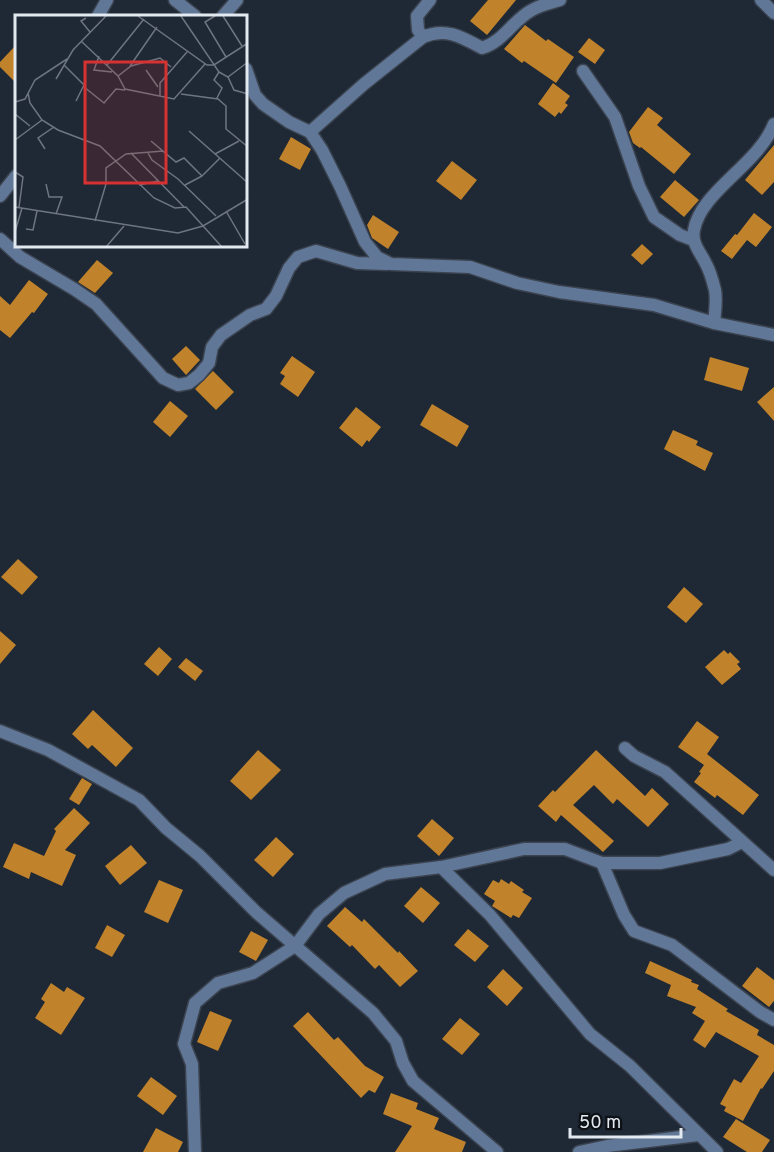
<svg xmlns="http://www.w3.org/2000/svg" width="774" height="1152" font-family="Overpass,sans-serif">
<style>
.building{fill:#c0832b}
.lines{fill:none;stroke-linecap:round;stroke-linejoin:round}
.street-casing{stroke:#3a434f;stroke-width:15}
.street{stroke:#617797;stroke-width:12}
.inset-road{fill:none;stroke:#6d7580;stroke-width:1.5}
.view{fill:#d73232;fill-opacity:0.15;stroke:#d73232;stroke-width:3}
.inset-edge{fill:none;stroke:#e3e9f1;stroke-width:3}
</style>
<rect width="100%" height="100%" fill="#1f2835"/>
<g class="building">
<polygon points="488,0 516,0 487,35 470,21"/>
<polygon points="525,25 546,41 548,39 574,57 556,83 524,61 522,63 504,49"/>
<polygon points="589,38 605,50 595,64 578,52"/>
<polygon points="16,45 16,83 0,67 0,62"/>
<polygon points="553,83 570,96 565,103 568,105 561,114 559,112 555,117 538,104"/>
<polygon points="648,107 663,118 657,125 691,154 674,174 641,147 640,148 633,143 629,132"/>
<polygon points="291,137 311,149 300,170 279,159"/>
<polygon points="774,145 774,182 762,195 745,180"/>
<polygon points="452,161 477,180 461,200 436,181"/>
<polygon points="675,180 699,200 684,217 660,197"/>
<polygon points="754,213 772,227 756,247 747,240 732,259 721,251 735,234 737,235"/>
<polygon points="373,215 399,232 388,249 372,238 367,225"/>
<polygon points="642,244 653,254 642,265 631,255"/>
<polygon points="97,260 113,273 95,293 78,282"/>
<polygon points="29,280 48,294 34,313 32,312 10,338 0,330 0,296 10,305"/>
<polygon points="186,346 200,360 186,375 172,359"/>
<polygon points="292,356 315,372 298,397 280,384 285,376 280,373"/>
<polygon points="710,357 749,368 742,391 704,380"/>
<polygon points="213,371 234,392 216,410 195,389"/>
<polygon points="774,387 774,421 757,402"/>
<polygon points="170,401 188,416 170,437 153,422"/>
<polygon points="432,404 469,426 457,447 420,425"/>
<polygon points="356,407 381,427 369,442 367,440 362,447 339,428"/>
<polygon points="673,430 698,441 696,445 713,453 705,471 664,449"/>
<polygon points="18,559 38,577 22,595 1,577"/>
<polygon points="684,587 703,604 686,623 667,607"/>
<polygon points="0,631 16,645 0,664"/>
<polygon points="159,647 172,659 158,676 144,664"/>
<polygon points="724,650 728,654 730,652 740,662 737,664 741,669 722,685 705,667"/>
<polygon points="186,658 203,671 195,681 178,667"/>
<polygon points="93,710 133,748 116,767 92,745 88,749 72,734"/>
<polygon points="697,721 719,737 707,754 759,795 743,815 717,795 715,798 694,782 701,773 699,772 704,765 678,747"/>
<polygon points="258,750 281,770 251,800 230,781"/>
<polygon points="596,750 645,796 652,788 669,804 648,827 617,799 613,804 594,785 573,805 614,841 603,852 561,815 556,822 538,806 553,790 555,792"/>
<polygon points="82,778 92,784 79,805 69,799"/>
<polygon points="74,808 90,823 65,850 76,855 62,886 31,872 29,879 3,867 14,843 44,856 56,831 54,829"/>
<polygon points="432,819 454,838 439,856 417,836"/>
<polygon points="276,837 294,854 273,877 254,860"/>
<polygon points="131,845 147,863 120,885 105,866"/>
<polygon points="501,879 509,884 511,881 524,890 522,892 532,898 519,918 513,915 511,918 492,906 495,901 484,894 493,880 499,883"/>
<polygon points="159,880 183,890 168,923 144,912"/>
<polygon points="421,887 440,903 423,923 404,906"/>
<polygon points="345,907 362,922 364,919 398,953 399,951 418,971 400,987 379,965 375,969 352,945 350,947 327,926"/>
<polygon points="107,925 125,935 112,957 95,948"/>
<polygon points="468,929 489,946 475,962 454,945"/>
<polygon points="251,931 268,940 256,961 239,952"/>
<polygon points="650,961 692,980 691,982 699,985 697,989 728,1009 726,1011 759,1030 757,1035 774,1045 774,1071 762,1089 761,1088 743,1121 724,1111 726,1107 720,1104 734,1079 741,1083 759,1056 716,1032 705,1048 693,1040 705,1021 692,1013 696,1007 667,996 671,985 645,973"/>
<polygon points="757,967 774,980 774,1001 769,1007 742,986"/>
<polygon points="503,969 523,988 507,1006 487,987"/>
<polygon points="51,983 64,992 67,987 85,998 61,1035 35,1018 45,1002 41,999"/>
<polygon points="210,1011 232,1020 218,1051 197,1042"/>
<polygon points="308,1012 334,1040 338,1037 365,1066 384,1077 375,1093 369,1090 361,1098 293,1026"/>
<polygon points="460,1018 480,1034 462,1055 442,1039"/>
<polygon points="151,1077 177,1096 163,1115 137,1096"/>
<polygon points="391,1093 418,1103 416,1109 439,1118 434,1129 466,1142 462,1152 395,1152 412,1126 383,1114"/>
<polygon points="736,1119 770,1140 762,1152 747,1152 723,1137"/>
<polygon points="156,1128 183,1142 178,1152 143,1152"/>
</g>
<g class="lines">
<g class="street-casing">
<g id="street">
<polyline points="175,0 195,16"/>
<polyline points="761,0 774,13"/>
<polyline points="98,16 107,0"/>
<polyline points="223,16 237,0"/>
<polyline points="423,37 418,30 417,16 430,0"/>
<polyline points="246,69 255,95 263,104 289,122 310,132 322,150 340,186 365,242 377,257 391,264 470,267 517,283 559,292 654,305 714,323 774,335"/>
<polyline points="583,71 615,117 639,186 654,217 680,235 693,240"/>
<path d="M 310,132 L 364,84 L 423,37 C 445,27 462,37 482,48 C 503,42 513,20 532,10 C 540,5 551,3 560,0"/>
<polyline points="0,196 16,176"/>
<polyline points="0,239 20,257 74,289 96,304 163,378 178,385 189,383 199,375 209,363 212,347 221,335 250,315 266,309 276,296 289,268 298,257 316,251 357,263 387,264"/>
<path d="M 714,323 C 715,312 717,300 715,290 C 713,282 710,271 706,264 C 701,253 691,243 694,230 C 701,191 758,165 774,124"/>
<polyline points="0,731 48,750 139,800 166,828 200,856 256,912 373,1013 396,1041 403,1063 413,1081 497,1152"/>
<polyline points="625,748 634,756 665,772 774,870"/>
<polyline points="602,863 624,915 634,931 672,945 760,1012 774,1020"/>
<polyline points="441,867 490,915 590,1034 630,1066 717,1152"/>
<polyline points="195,1152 192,1064 184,1044 195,1003 218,983 253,973 295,946 319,914 344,893 385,874 441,867 524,849 565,849 602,863 660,863 728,849 742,842"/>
<polyline points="579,1152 607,1146 698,1135"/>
</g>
</g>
<use href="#street" class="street"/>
</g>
<g transform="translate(15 15)">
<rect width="232" height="232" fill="#1f2835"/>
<path class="inset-road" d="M 123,1 L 192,50 L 199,50 L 233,28M 166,1 L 204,57 L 199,65 L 207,73 L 202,83 L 211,91 L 211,114 L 233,132M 200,1 L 190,7 L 211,42M 208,1 L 227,31M 71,3 L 66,6 L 75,17M 66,26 L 103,61 L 110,74 L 159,84 L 190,49M 84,41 L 79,55 L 97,57M 49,50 L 69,70 L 61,86M 92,50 L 129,4M 115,51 L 142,12M 131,55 L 143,72M 204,57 L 213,62 L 219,75 L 233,79M 103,61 L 116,51 L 145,43 L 156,52M 213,62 L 233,47M 41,64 L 58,35 L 91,1M 69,72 L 89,88 L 101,74 L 110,75M 13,78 L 15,88 L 27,105 L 43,115 L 85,131 L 139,183 L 160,193 L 171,192 L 207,232M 166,79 L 203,84M 145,81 L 145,68 L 172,37M 0,87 L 10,84 L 20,65 L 52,44M 0,99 L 15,111M 174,116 L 233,168M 0,125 L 27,105M 136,126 L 161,147 L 169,143 L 187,161 L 205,143M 30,134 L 23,123 L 39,112M 116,138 L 169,192M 133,138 L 137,145 L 163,164 L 201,201M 200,139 L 224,126M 0,157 L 8,162 L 4,192M 31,169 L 34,182 L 47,182 L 41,199M 124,170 L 143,166M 170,170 L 187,161M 0,192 L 163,218 L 188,211 L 233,184M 211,196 L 230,229M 80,206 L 91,169 L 91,153 L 111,139 L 148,136M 11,214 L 18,215 L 22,196M 0,217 L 7,193M 91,232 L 109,211"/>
<path class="view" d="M 70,47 L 151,47 L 151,168 L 70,168 Z"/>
<rect width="232" height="232" class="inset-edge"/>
</g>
<path d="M570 1128v9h111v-9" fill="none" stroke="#e3e9f1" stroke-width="3"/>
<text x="579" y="1128" font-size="18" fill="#e3e9f1" stroke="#0d1116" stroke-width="4.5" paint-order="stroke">50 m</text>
</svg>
